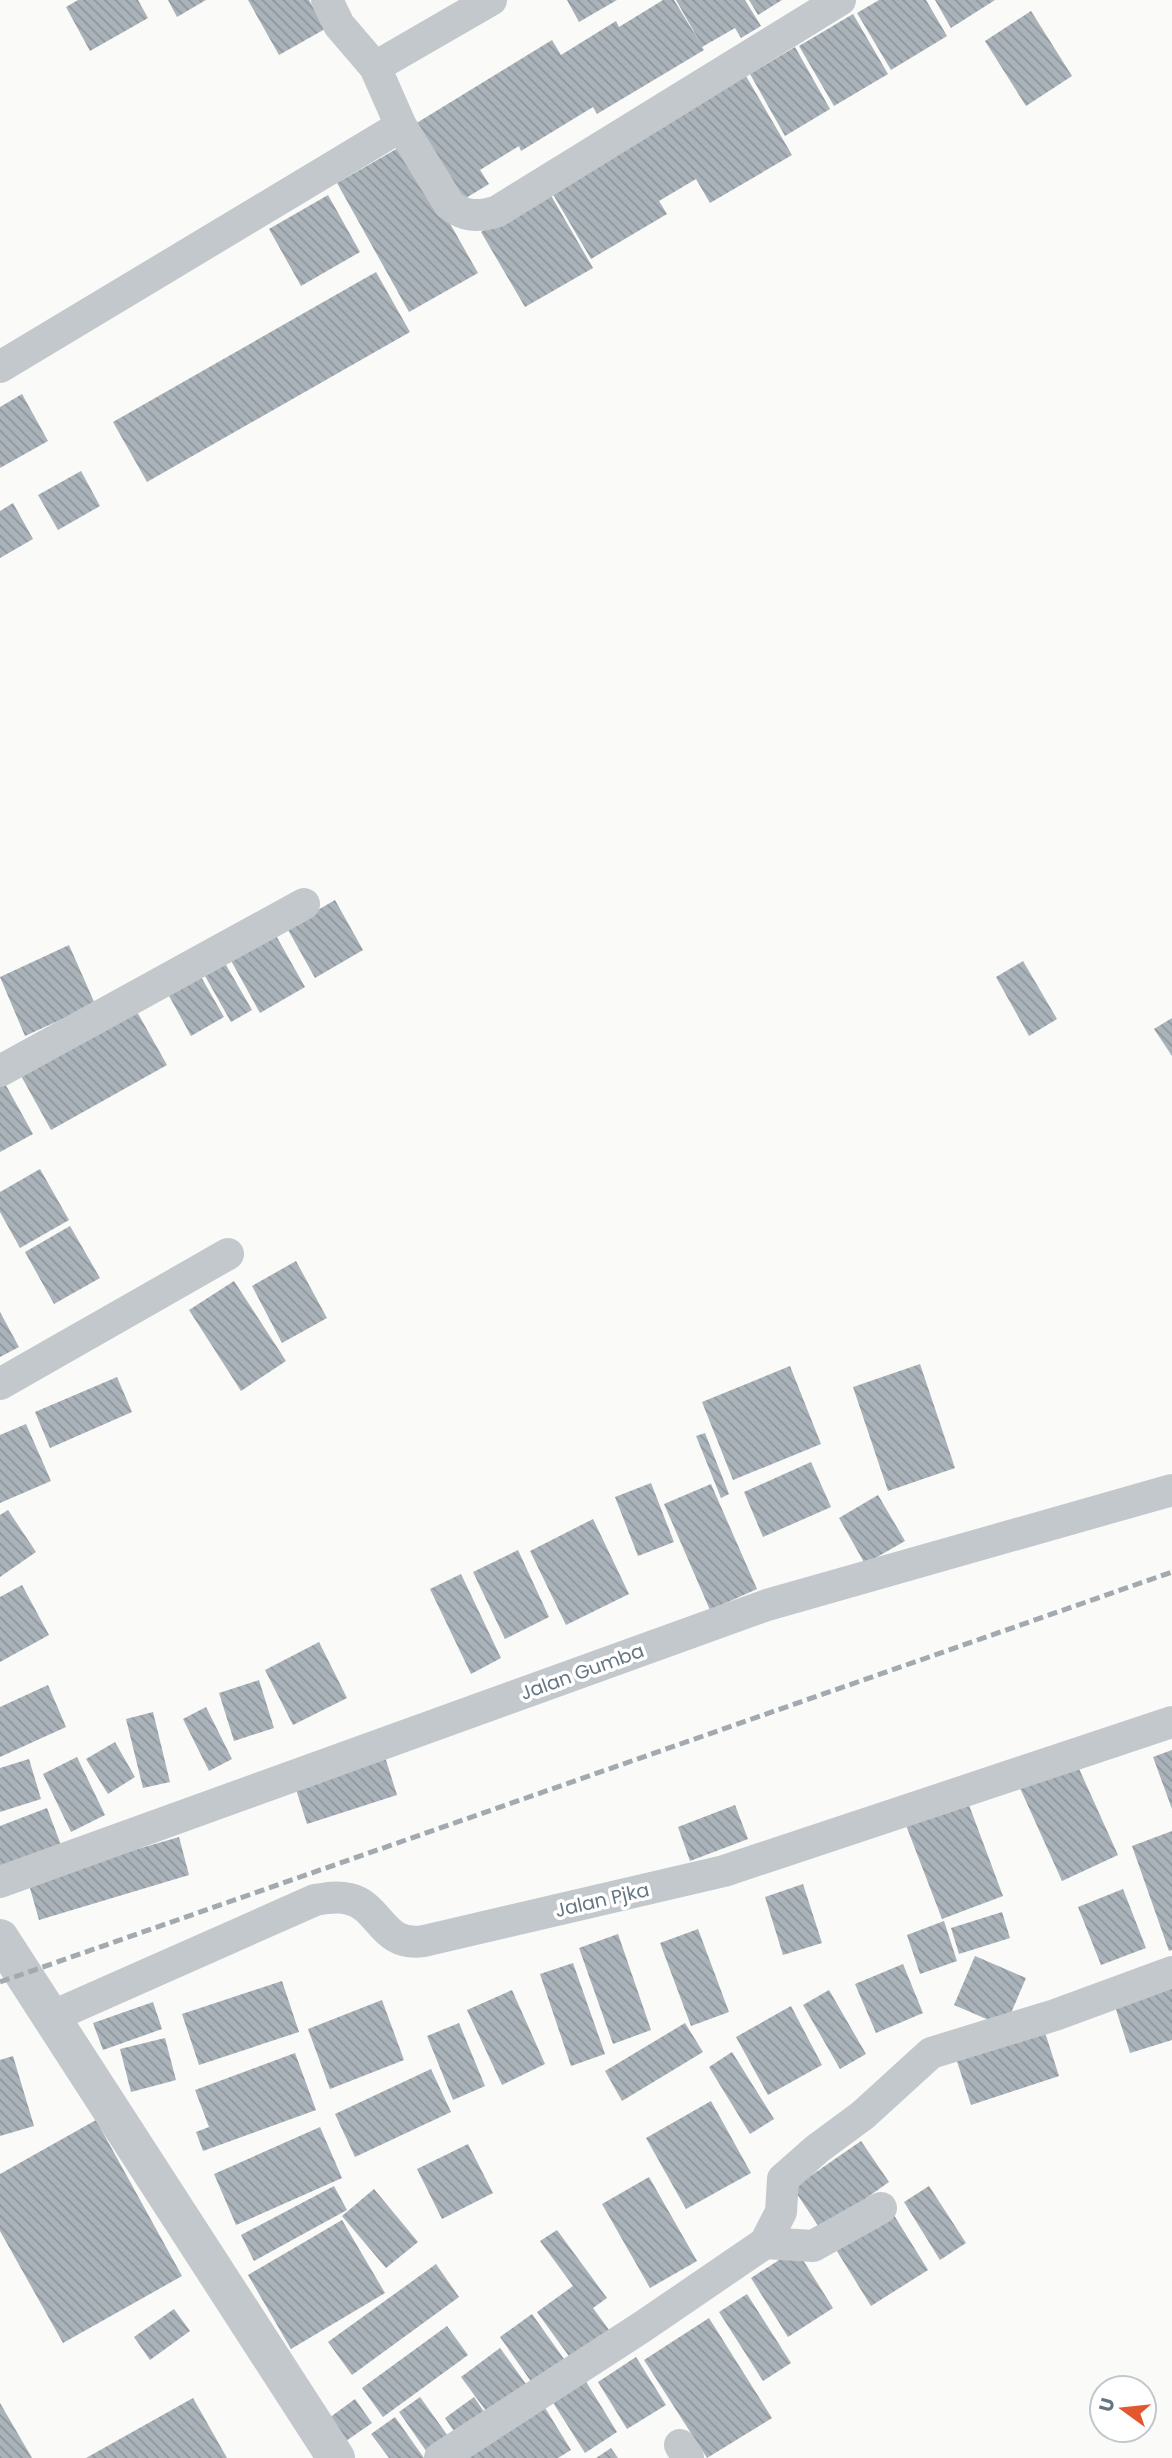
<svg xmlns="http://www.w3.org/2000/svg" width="1172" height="2458" font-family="Poppins,sans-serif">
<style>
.building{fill:url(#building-back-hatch)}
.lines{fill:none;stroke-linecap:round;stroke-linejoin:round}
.minor{stroke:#c3c8cc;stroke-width:32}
.tertiary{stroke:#c3c8cc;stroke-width:38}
.rail{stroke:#a2aab0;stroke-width:5;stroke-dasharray:10 5;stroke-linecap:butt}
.labels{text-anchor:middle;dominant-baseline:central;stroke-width:7;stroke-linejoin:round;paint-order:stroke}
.street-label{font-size:19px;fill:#657683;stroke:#fff}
</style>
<defs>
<pattern id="building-back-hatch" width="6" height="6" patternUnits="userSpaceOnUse" patternTransform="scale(1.75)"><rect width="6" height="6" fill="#aab3b9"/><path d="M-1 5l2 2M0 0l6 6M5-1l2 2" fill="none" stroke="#8e969c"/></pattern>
</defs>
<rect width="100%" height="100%" fill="#fafaf8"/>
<g class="building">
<polygon points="78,0 138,0 148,18 90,51 66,7"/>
<polygon points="168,0 206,0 177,17"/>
<polygon points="248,0 309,0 325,29 279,55"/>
<polygon points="567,0 617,0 579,22"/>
<polygon points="663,0 674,0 701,44 676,0 745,0 761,26 741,38 735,28 702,47 704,50 597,114 593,107 521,151 519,146 480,170 489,184 461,201 415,124 552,40 561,55 616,21 619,27"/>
<polygon points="749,0 782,0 758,15"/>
<polygon points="879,0 926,0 947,36 891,70 857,13"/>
<polygon points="935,0 995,0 951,28"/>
<polygon points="1031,11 1072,76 1026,106 985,41"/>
<polygon points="853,14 888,74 834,106 799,46"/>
<polygon points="795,47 830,109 785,136 750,74"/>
<polygon points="746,76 792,155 710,203 696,179 659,201 667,214 591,259 551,191"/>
<polygon points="405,144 478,273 409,312 337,183"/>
<polygon points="549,192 593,268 525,307 481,232"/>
<polygon points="328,195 360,252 301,286 269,229"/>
<polygon points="376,272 410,332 147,482 113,422"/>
<polygon points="22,394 48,441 0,468 0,407"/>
<polygon points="81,471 100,506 58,530 38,495"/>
<polygon points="13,503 33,539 0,558 0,511"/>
<polygon points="335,900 363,950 315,978 287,928"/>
<polygon points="274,932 305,987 260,1013 229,957"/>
<polygon points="69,945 95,1004 25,1036 0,977"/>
<polygon points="222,958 252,1010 231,1022 201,969"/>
<polygon points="1023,961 1057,1019 1029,1036 996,977"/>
<polygon points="200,975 224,1017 191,1036 168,994"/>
<polygon points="136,1010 167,1065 51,1130 20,1074"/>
<polygon points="1172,1018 1172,1056 1154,1029"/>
<polygon points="3,1080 33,1134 0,1152 0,1081"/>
<polygon points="40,1169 69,1220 20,1248 0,1212 0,1192"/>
<polygon points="70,1226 100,1278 54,1304 25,1252"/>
<polygon points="296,1261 327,1318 282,1343 252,1286"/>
<polygon points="234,1281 286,1361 241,1391 189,1310"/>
<polygon points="0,1312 19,1347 0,1357"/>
<polygon points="920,1364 955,1468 888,1491 853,1387"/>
<polygon points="790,1366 821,1444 733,1480 702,1402"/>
<polygon points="117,1377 132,1412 50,1448 35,1412"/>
<polygon points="26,1424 51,1481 0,1503 0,1435"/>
<polygon points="705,1433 729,1494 721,1498 696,1436"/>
<polygon points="811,1462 831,1507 763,1537 744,1492"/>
<polygon points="651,1483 674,1542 638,1556 615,1497"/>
<polygon points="711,1484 757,1589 710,1610 664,1504"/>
<polygon points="878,1495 905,1541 865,1564 839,1518"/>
<polygon points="8,1510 36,1552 0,1577 0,1515"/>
<polygon points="593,1519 629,1594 566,1625 530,1551"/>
<polygon points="518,1550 549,1617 505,1639 473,1572"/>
<polygon points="461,1574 501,1658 471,1674 430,1589"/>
<polygon points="22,1585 49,1635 0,1662 0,1597"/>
<polygon points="319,1642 347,1698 293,1725 265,1670"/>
<polygon points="259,1680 274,1728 234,1741 219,1693"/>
<polygon points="48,1685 66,1727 0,1757 0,1707"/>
<polygon points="206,1707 232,1759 209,1771 183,1719"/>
<polygon points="153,1712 170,1782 143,1788 126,1719"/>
<polygon points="115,1742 135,1777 108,1794 86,1759"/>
<polygon points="1172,1750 1172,1809 1153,1757"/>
<polygon points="77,1757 105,1815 71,1832 43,1774"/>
<polygon points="385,1757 397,1795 307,1824 295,1786"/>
<polygon points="29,1759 41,1799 0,1812 0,1768"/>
<polygon points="1076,1762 1118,1855 1062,1881 1020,1788"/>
<polygon points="966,1797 1003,1896 942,1919 904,1820"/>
<polygon points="735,1805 748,1839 690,1861 678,1827"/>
<polygon points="47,1808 61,1845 0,1869 0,1826"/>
<polygon points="1172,1831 1172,1950 1169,1951 1132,1846"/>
<polygon points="179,1837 189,1875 39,1920 28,1881"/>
<polygon points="803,1884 822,1943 783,1955 765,1897"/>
<polygon points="1123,1889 1146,1948 1101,1965 1078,1907"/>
<polygon points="1002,1912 1010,1938 959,1954 951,1928"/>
<polygon points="944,1921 957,1961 920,1974 907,1935"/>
<polygon points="698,1929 729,2012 691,2026 660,1943"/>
<polygon points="618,1934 651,2030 613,2044 579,1948"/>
<polygon points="975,1956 1026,1978 1005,2027 954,2005"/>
<polygon points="573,1963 605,2054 571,2066 540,1974"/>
<polygon points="903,1964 923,2013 876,2033 855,1984"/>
<polygon points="1172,1977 1172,2040 1130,2053 1112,1997"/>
<polygon points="282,1981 299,2032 199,2065 182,2014"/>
<polygon points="512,1990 545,2064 502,2085 467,2010"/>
<polygon points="829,1990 866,2054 840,2069 803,2005"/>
<polygon points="382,2000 404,2060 330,2089 308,2029"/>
<polygon points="153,2002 162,2029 103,2050 93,2023"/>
<polygon points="791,2006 822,2065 768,2095 736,2037"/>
<polygon points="459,2023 485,2086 453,2100 427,2036"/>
<polygon points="685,2023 703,2052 622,2101 605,2071"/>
<polygon points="1042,2023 1059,2076 971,2105 954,2052"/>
<polygon points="165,2038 176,2080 131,2092 120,2049"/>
<polygon points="732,2052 774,2119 750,2134 709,2067"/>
<polygon points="295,2053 316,2110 203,2151 196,2132 209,2127 195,2090"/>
<polygon points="13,2056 34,2126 0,2136 0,2060"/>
<polygon points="431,2069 451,2112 355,2157 335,2114"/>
<polygon points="711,2101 751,2173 686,2209 646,2138"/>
<polygon points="96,2120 182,2276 63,2343 0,2231 0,2174"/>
<polygon points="320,2127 342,2178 236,2225 214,2174"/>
<polygon points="861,2141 889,2182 821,2230 793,2188"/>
<polygon points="468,2144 493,2193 442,2219 417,2169"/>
<polygon points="649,2177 697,2261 650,2288 602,2204"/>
<polygon points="334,2186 347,2210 254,2261 241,2235"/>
<polygon points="929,2186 966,2243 940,2260 904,2202"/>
<polygon points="374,2189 418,2242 386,2268 342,2216"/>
<polygon points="892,2212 928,2270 871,2306 835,2248"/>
<polygon points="342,2220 385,2293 291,2349 248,2275"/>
<polygon points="557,2230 607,2298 593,2308 615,2338 576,2366 537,2312 573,2286 540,2241"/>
<polygon points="796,2249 833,2308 788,2337 751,2278"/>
<polygon points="436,2264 459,2297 352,2375 328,2342"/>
<polygon points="747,2294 791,2363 763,2381 719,2312"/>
<polygon points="174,2309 190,2331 150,2360 134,2337"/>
<polygon points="532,2314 569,2366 537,2390 500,2337"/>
<polygon points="709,2318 772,2418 707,2458 644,2360"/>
<polygon points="447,2326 468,2355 383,2417 362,2388"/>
<polygon points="500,2348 531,2391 492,2419 461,2377"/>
<polygon points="636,2357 666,2405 627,2429 598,2382"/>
<polygon points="585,2380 617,2432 585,2453 552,2401"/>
<polygon points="420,2397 453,2443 431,2458 399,2412"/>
<polygon points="474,2397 489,2419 460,2440 445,2418"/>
<polygon points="193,2398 227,2458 86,2458"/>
<polygon points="355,2399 372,2423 346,2441 329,2418"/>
<polygon points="0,2403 32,2458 0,2458"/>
<polygon points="542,2403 571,2450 558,2458 454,2458"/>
<polygon points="395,2417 424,2458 389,2458 371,2434"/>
<polygon points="611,2448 618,2458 596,2458"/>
</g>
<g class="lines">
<g class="minor">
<path d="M 327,0 L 339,25 L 375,67 L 401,126 L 449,204 C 464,217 477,217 496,212 L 840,0"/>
<polyline points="375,67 491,0"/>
<polyline points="0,367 401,126"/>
<polyline points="0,1071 304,904"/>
<polyline points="0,1384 228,1254"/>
<polyline points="0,1882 767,1605 1172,1490"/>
<path d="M 51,2017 L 315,1900 C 326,1898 338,1896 349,1899 C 381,1906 381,1948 424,1941 L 724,1871 L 1172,1722"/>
<polyline points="765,2243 813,2246 881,2208"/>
<polyline points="680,2445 688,2458"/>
<polyline points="440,2458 642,2327 765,2243 781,2212 783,2179 817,2149 863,2115 931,2053 1055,2015 1172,1972"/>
</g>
<polyline class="tertiary" points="0,1938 336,2458"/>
<polyline class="rail" points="0,1982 1172,1572"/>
</g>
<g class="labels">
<g class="street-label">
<text transform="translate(582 1672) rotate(-20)">Jalan Gumba</text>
<text transform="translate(602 1900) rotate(-13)">Jalan Pjka</text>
</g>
</g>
<g transform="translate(1123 2409) rotate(285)"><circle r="33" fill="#ffffff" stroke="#c1c8cd" stroke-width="2"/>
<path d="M0-5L12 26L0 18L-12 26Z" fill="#e4572e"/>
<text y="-10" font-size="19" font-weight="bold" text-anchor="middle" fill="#657683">U</text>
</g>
</svg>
